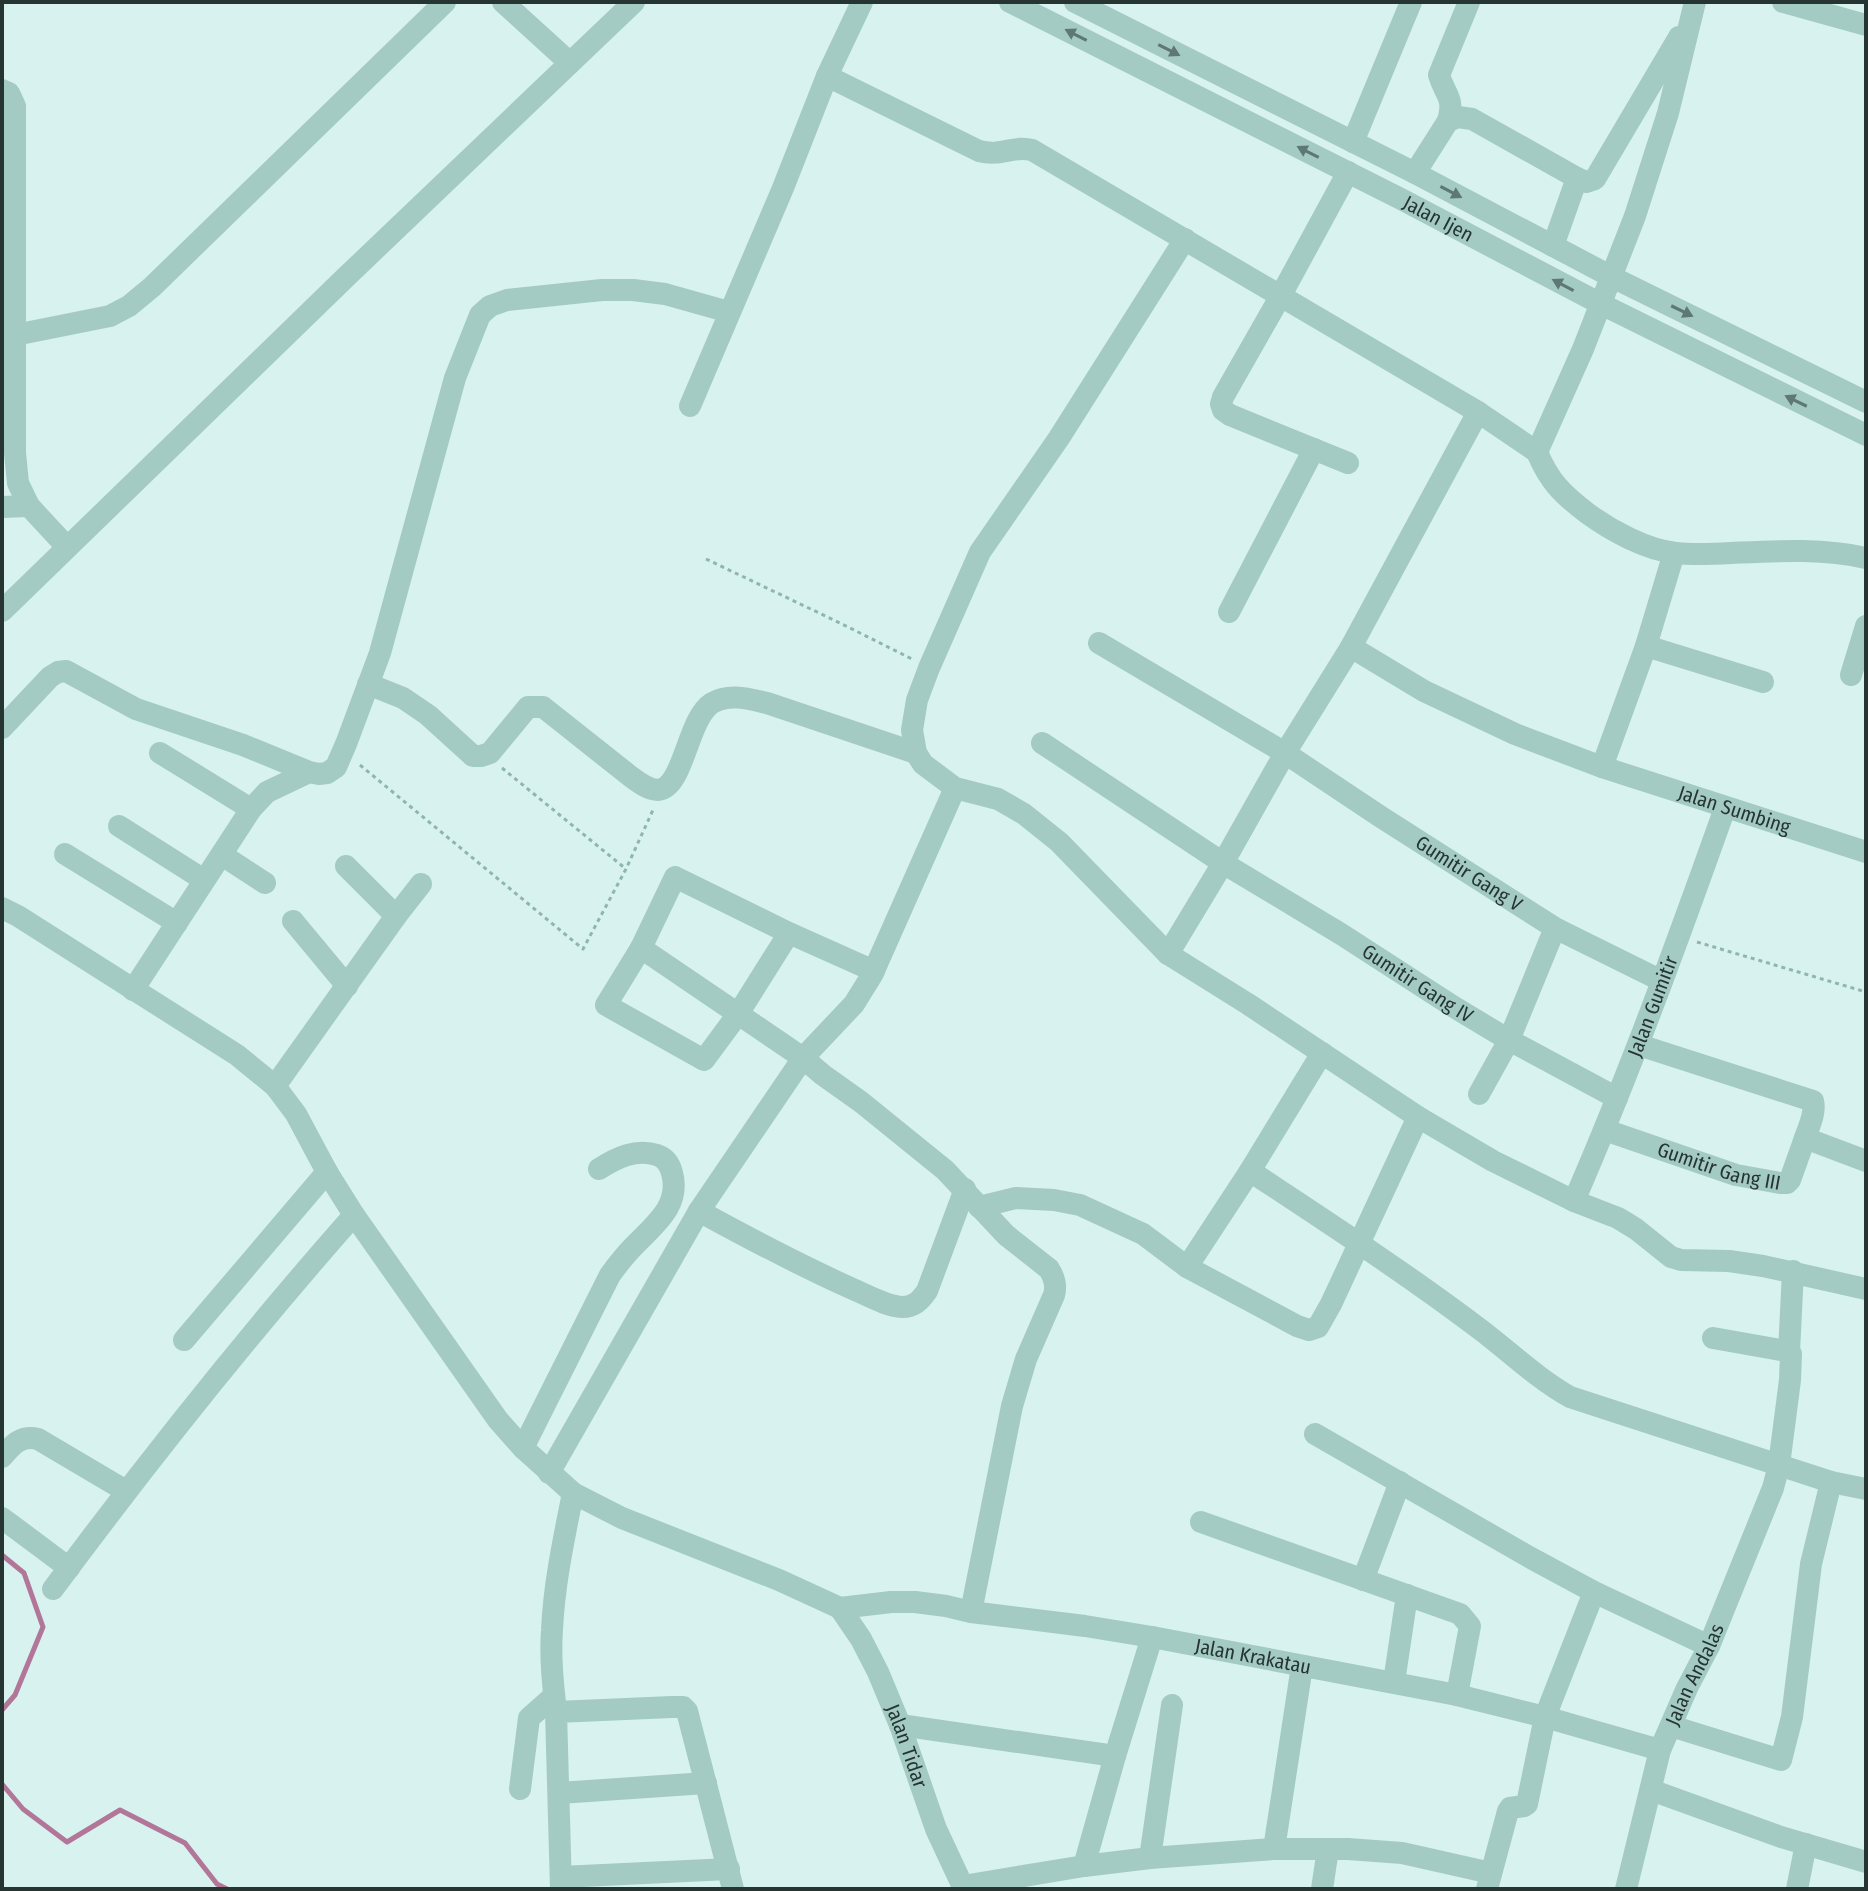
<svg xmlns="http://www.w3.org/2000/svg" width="1868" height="1891" font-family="'Fira Sans Condensed',sans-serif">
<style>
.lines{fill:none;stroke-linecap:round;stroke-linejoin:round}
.stream{stroke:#b17698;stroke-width:5}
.path{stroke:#8eb6af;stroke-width:3;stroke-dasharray:4 4;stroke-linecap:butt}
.minor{stroke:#a3cbc4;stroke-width:22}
.oneway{fill:#5e7873}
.labels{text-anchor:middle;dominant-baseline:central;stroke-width:6;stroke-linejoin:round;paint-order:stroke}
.street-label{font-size:20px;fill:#263531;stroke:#e4faf8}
</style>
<rect width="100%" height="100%" fill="#d8f2f0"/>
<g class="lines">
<g class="stream">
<polyline points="2,1555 24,1573 43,1627 15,1695 2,1710"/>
<polyline points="2,1784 23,1809 67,1842 120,1810 185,1843 217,1884 227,1889"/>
</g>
<g class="path">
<polyline points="706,559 840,623 912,659"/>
<polyline points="360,765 583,949 626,869 653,810"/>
<polyline points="502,768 626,869"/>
<polyline points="1697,942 1866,992"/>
</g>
<g class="minor">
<polyline points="503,2 570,63"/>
<path d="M 862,2 L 827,76 L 979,151 C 1002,157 1013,145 1032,150 L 1478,412 L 1537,452"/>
<path id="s1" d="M 1010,2 L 1401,199 L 1601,304 L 1866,435"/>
<polyline points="1075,2 1415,173 1612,277 1866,402"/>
<path d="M 1695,2 L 1668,113 L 1635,216 L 1583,349 L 1537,452 C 1549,481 1562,494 1587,513 C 1610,530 1646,550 1676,553 C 1694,555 1713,554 1731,553 C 1776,551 1822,548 1866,558"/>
<polyline points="1783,2 1866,25"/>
<polyline points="2,90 9,93 15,106 15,453 18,483 29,506 67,547"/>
<path d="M 1448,121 C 1455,97 1445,96 1439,75 L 1469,2"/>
<polyline points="1353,142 1411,2"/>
<polyline points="1348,172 1280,297 1223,397 1221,404 1223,410 1230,415 1348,463"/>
<polyline points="1415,173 1448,121 1458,117 1472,119 1577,178 1586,182 1595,179 1679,37"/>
<polyline points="1185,239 1059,438 980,552 929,668 917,700 912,730 916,753 923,764 955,788 998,799 1024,814 1059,842 1168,954 1248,1004 1418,1117 1493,1161 1574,1201 1618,1218 1636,1229 1671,1257 1681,1260 1729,1261 1763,1266 1866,1289"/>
<polyline points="1553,246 1577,178"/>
<polyline points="15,335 110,316 129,306 152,287 445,2"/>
<polyline points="690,406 783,188 827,76"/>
<polyline points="2,507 29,506"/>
<polyline points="2,611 346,277 634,2"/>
<polyline points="1229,612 1314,449"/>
<path id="s2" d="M 1099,643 L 1285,753 L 1381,817 L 1555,928 L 1662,981"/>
<polyline points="1646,646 1763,682"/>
<path id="s3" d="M 1351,647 L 1424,691 L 1515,734 L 1602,767 L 1866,852"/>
<polyline points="1851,675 1866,626"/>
<path d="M 368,684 L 403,698 L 428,715 L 473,756 L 481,756 L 490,753 L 528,707 L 543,707 L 630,776 C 638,782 648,790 658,790 C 684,788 687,719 712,703 C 730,693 749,699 767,703 L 916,753"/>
<polyline points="2,728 50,677 58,672 66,671 136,709 243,745 309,772 319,774 327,773 336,767 346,744 380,653 455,378 480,315 490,306 507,300 602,290 633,290 665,294 729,312"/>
<path id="s4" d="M 1042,743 L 1223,863 L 1341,934 L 1454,1007 L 1509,1040 L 1617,1098"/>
<polyline points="160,753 251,809"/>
<polyline points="1602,767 1646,646 1674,553"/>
<polyline points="119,826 204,880"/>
<polyline points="65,854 177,923"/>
<polyline points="222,855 265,883"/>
<polyline points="346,866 396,916"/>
<polyline points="2,908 18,916 237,1055 275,1086 296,1114 327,1172 354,1215 498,1420 523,1448 573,1493 622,1518 779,1580 840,1608"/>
<polyline points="293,921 347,986"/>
<polyline points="789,933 738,1014 704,1060 606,1005 641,948 675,877 789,933 874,971"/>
<path d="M 641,948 L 803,1058 L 823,1075 L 861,1102 L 945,1170 L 1006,1235 L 1049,1269 C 1054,1277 1057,1285 1054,1295 L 1026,1359 L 1012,1406 L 971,1612"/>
<polyline points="1168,954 1223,863 1285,753 1351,647 1478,412"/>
<polyline points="133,990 251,809 267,792 309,772"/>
<path d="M 1639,1045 L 1813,1101 C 1816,1113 1809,1126 1805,1138 L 1866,1161"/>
<polyline points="275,1086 396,916 421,884"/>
<polyline points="1479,1094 1509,1040 1555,928"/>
<path id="s5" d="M 1605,1130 L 1736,1175 L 1780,1183 L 1787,1183 L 1790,1180 L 1805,1138"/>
<path d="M 1250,1171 C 1327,1222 1404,1272 1477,1327 C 1508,1350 1536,1378 1570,1397 L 1831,1482 L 1866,1489"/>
<path id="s6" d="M 1574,1201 C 1630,1072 1678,940 1725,808"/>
<polyline points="979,1207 1016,1198 1054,1200 1080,1205 1143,1234 1187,1267 1297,1326 1309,1330 1318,1327 1331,1304 1418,1117"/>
<path d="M 699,1211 C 750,1239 801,1266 855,1290 C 869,1296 886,1306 902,1307 C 914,1307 920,1301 927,1291 L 965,1189"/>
<polyline points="1187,1267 1250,1171 1322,1053"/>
<polyline points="184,1340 327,1172"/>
<polyline points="1789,1352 1793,1271"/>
<polyline points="1315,1434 1531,1558 1594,1592 1709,1646"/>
<path d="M 523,1448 L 610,1275 C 618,1264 625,1255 634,1246 C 654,1225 681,1206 672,1173 C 670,1165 666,1158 657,1155 C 636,1148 616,1158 599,1169"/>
<path d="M 2,1457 C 13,1444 21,1435 38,1439 L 126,1491"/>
<polyline points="549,1473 699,1211 803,1058 854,1004 872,975 955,788"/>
<polyline points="2,1518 69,1568"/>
<polyline points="1201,1522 1460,1614 1470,1626 1457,1695"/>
<polyline points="1363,1580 1400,1482"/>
<path d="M 53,1589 C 148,1461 248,1335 354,1215"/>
<path id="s7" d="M 840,1608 L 891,1602 L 915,1602 L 946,1606 L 971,1612 L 1085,1626 L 1152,1637 L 1457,1695 L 1545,1717 L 1660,1750"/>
<path id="s8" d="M 840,1608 L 861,1639 L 878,1672 L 900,1725 L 936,1829 L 964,1889"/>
<polyline points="1394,1682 1407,1595"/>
<path d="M 556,1712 C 553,1685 550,1658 552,1630 C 554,1584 564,1538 573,1493"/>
<polyline points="900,1725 1115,1756"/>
<polyline points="1671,1726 1781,1760 1792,1717 1811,1564 1831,1482"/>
<polyline points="520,1789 529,1718 554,1696"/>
<polyline points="1651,1790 1781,1837 1866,1862"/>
<polyline points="559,1793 706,1783"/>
<polyline points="1274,1849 1302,1666"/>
<polyline points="1150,1858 1172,1705"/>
<polyline points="1084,1866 1150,1858 1274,1849 1348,1849 1402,1853 1491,1873"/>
<polyline points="561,1877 729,1869"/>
<polyline points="963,1886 1084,1866 1115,1756 1152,1637"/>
<polyline points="561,1889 556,1712 672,1707 683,1707 687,1711 733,1889"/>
<polyline points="1322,1889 1328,1849"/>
<polyline points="1487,1889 1508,1811 1510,1808 1524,1806 1527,1804 1545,1717 1594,1592"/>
<path id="s9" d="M 1626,1889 L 1660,1750 L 1687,1688 L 1709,1646 L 1773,1488 L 1779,1465 L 1790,1380 L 1791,1354 L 1786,1351 L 1713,1338"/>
<polyline points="1797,1889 1806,1844"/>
</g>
</g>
<defs><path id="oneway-solid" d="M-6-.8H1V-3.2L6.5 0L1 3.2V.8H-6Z" transform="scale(2)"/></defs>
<g class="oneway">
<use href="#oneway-solid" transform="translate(1076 35) rotate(-153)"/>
<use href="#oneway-solid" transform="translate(1169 50) rotate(27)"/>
<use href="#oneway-solid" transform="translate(1308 152) rotate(-153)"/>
<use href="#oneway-solid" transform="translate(1451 192) rotate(28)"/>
<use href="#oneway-solid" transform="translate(1563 285) rotate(-152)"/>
<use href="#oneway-solid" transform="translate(1682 311) rotate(26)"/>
<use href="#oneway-solid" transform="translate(1796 401) rotate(-154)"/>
</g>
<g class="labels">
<g class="street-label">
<text stroke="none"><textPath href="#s1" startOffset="480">Jalan Ijen</textPath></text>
<text stroke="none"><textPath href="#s3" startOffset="418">Jalan Sumbing</textPath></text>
<text stroke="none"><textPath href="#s2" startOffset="436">Gumitir Gang V</textPath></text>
<text stroke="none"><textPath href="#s4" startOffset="446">Gumitir Gang IV</textPath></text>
<text stroke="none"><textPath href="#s6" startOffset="210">Jalan Gumitir</textPath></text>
<text stroke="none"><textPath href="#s5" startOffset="120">Gumitir Gang III</textPath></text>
<text stroke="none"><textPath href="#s7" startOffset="418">Jalan Krakatau</textPath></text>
<text stroke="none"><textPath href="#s9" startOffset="226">Jalan Andalas</textPath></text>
<text stroke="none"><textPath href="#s8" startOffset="154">Jalan Tidar</textPath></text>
</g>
</g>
<rect width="1868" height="1891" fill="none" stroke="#263531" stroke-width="8"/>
</svg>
